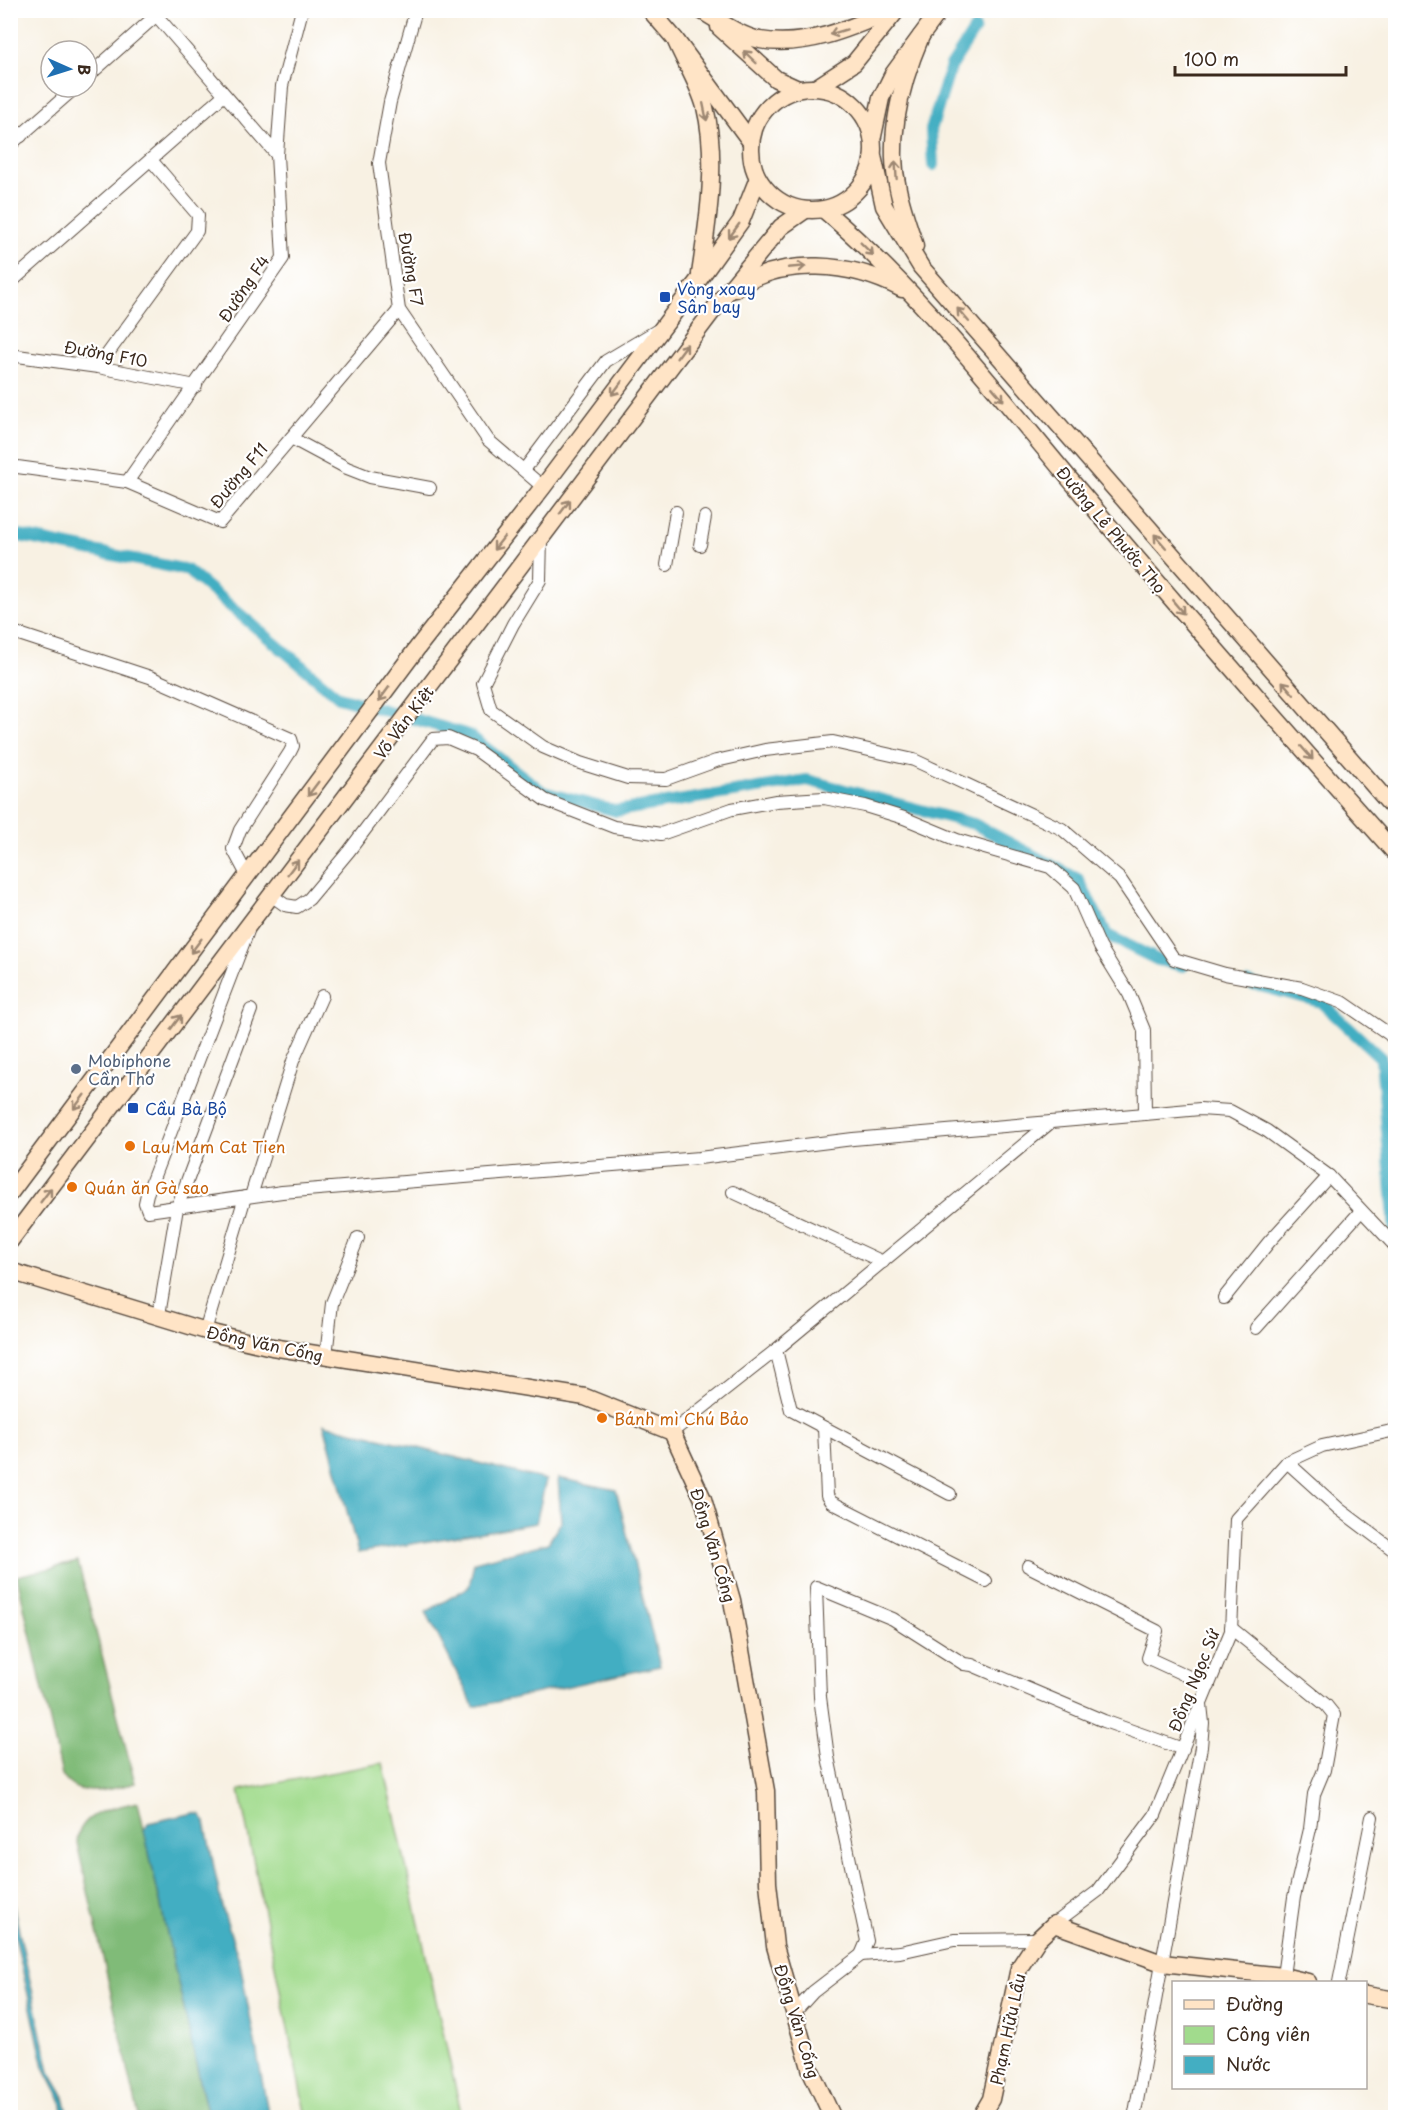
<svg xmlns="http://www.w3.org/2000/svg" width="1406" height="2128" font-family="'Playpen Sans',sans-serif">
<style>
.green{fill:#a1db8d;stroke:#6e8256;stroke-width:1.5}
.forest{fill:#80bb78;stroke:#5e724b;stroke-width:1.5}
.water{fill:#43aec2;stroke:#3f6c70;stroke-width:1.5}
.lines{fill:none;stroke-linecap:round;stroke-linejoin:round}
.canal{stroke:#43aec2;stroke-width:12}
.street-casing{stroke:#57483c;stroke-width:14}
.secondary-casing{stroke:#57483c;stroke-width:19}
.street{stroke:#fff;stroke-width:12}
.secondary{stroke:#ffe4c6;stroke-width:16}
.oneway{stroke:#9d8772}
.transit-dot{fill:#1a4fb4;stroke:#fff;stroke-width:2}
.service-dot{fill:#5c6f8a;stroke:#fff;stroke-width:2}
.food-dot{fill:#e8710a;stroke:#fff;stroke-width:2}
.labels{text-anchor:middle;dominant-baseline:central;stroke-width:4.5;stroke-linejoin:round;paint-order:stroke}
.street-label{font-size:16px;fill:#3b2a1e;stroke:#fff}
.transit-label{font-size:16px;fill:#164399;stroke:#fff;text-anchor:start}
.service-label{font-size:16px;fill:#4e5e75;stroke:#fff;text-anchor:start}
.food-label{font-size:16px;fill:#c56008;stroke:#fff;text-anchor:start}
</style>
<rect width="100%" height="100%" fill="#fff"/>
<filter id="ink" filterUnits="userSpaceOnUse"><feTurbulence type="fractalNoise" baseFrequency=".0167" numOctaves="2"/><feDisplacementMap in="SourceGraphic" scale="12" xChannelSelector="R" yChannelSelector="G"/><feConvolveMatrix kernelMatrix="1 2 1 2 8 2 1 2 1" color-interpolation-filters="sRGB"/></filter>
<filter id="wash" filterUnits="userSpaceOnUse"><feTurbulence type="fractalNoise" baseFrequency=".008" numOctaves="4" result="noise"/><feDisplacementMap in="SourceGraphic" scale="24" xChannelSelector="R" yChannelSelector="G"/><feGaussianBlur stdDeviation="1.35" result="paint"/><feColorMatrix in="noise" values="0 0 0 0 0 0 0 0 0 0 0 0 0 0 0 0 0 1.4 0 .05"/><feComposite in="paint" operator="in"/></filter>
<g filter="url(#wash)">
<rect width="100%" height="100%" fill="#f8f1e3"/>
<polygon class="green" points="383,1763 462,2117 306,2117 239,1790"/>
<g class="forest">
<path d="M 78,1562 L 135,1783 C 111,1789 77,1801 62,1775 L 17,1576 Z"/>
<path d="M 138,1802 L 208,2117 L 139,2117 L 77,1843 C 78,1812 115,1807 138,1802 Z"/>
</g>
<g class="water">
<polygon points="324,1424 546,1480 536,1523 358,1553"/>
<polygon points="558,1478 616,1490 660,1666 474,1707 426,1612 469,1587 474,1562 548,1543 561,1522"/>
<polygon points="194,1813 202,1815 205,1822 222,1907 240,1963 269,2117 208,2117 144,1830 148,1823"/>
<polygon points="11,1895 50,2071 63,2093 69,2117 64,2117 61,2100 44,2067 11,1918"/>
</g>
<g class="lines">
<g class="canal">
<polyline points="933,165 931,130 951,66 975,29"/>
<polyline points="10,534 187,570 339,697 469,735 543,792 616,811 807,780 974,824 1078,879 1107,935 1158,960 1183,966"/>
<polyline points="1249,983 1321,1002 1381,1058 1396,1244"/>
</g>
</g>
</g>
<g filter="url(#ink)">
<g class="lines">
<g class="street-casing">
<g id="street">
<polyline points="416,10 390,102 379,163 399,310 488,440 543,487"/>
<polyline points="156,15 277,155"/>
<polyline points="87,77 160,12"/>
<polyline points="10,126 21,136"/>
<polyline points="10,145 76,87"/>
<polyline points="10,283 224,95"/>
<polyline points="10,355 98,367 196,386"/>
<polyline points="98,367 197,231 198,215 151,160"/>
<polyline points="291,438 347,468 370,477 430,488"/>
<polyline points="10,466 127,482 220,522 399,310"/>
<polyline points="524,470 606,361 658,330"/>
<polyline points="127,482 283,258 277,155 282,86 302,10"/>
<polyline points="541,538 540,580 513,624 483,683 491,710 543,747 580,763 628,778 666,779 716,761 765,750 833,742 914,760 1062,829 1120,879 1174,959 1225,974 1302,988 1344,1003 1389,1034 1396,1042"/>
<polyline points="700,545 705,517"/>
<polyline points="667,565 676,512"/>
<polyline points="10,631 150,677 291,739 293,746 290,752 240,830 233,849 248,877"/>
<polyline points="271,895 285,905 297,907 309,899 349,851 433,739 448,738 476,750 545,800 614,827 661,834 732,809 776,801 824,798 865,806 904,818 957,840 1050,867 1074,888 1100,947 1129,994 1144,1030 1145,1114 1200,1109 1230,1111 1267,1131 1329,1176 1396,1247"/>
<polyline points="248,931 147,1194 145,1203 148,1211 282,1192 699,1158 853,1139 1051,1122"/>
<polyline points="733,1192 883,1262"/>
<polyline points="251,1196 293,1061 322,996"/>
<polyline points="1224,1298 1269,1242 1329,1176"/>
<polyline points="159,1315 177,1208 251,1010"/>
<polyline points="1256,1328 1361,1211"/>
<polyline points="205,1331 245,1197"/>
<polyline points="776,1350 791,1410 950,1494"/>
<polyline points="326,1356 332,1303 358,1238"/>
<polyline points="824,1428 827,1496 831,1502 986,1581"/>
<polyline points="672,1432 776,1350 1051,1122 1145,1114"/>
<polyline points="1287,1462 1339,1509 1396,1552"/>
<polyline points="1028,1566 1157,1631 1148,1658 1209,1686"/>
<polyline points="1231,1628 1326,1705 1334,1715 1324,1770 1314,1794 1310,1829 1294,1897 1283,1976"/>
<polyline points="1054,1924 1098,1891 1155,1815 1231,1631 1236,1519 1287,1462 1322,1446 1396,1430"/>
<polyline points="861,1955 900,1952 954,1940 1038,1939"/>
<polyline points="1339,1982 1372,1817"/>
<polyline points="793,2014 813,1992 861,1955 867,1941 828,1757 820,1697 816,1587 893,1619 964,1664 972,1665 1104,1721 1183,1749"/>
<polyline points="1134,2118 1201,1747 1203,1723 1201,1705"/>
</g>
</g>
<g class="secondary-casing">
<g id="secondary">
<polyline points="650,10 675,39 751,142"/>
<path d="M 702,11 C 719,21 740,36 760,40 C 806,48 851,28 893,10"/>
<polyline points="719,27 776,79 798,89"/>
<path d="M 675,39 C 684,61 699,84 705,107 C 718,160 708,221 700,274"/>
<polyline points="817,87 854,63 897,10"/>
<circle cx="812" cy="149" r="61"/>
<polyline points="873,136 881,98 893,74 940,10"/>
<polyline points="873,156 884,206 921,267 1396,811"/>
<path d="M 824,210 C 922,293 1000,397 1083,495 C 1185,616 1290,735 1396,854"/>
<path d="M 915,246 C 909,227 902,208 898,189 C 886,137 901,83 921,36"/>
<path d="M 735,289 C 783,256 851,262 902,289"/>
<polyline points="10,1193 418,647 543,487 700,278 741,221 758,178"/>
<polyline points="10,1241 724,296 781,227 804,211"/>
<polyline points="10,1271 216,1334 272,1347 585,1397 672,1432 703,1499 732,1600 766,1791 768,1883 775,1946 811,2071 833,2118"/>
<polyline points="1366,1995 1396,2000"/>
<polyline points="980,2118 991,2099 1019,1968 1038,1939 1054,1924 1162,1963 1283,1976 1308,1982"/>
</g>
</g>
<use href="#street" class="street"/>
<use href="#secondary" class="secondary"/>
</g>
<defs><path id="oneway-shaft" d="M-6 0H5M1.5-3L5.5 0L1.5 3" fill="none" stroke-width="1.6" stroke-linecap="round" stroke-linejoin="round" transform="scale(1.5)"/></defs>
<g class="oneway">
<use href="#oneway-shaft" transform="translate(838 32) rotate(163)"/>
<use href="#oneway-shaft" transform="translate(750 57) rotate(-136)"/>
<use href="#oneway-shaft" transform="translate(705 112) rotate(78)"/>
<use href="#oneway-shaft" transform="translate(896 170) rotate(-94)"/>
<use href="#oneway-shaft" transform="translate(734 231) rotate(126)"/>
<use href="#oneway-shaft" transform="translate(867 249) rotate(45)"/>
<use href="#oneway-shaft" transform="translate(797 267) rotate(-5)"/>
<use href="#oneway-shaft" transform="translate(963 315) rotate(-131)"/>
<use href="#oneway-shaft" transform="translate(682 351) rotate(-53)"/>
<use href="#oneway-shaft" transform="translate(617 388) rotate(127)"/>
<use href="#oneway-shaft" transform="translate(998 394) rotate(50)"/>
<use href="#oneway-shaft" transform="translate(565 507) rotate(-53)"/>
<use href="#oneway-shaft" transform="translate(1160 541) rotate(-131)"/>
<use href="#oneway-shaft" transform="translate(499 543) rotate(128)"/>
<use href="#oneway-shaft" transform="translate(1178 607) rotate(50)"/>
<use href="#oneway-shaft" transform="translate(1288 688) rotate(-131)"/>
<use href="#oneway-shaft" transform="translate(384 694) rotate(126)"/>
<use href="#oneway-shaft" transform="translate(1307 753) rotate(49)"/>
<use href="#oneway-shaft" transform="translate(313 789) rotate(127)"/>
<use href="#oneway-shaft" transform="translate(293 867) rotate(-53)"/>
<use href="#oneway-shaft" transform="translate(196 946) rotate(127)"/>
<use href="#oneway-shaft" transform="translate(176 1022) rotate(-53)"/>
<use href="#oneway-shaft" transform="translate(79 1102) rotate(127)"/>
<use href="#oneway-shaft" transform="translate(46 1195) rotate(-53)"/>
</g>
</g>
<g class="transit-dot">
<rect x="659" y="291" width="12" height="12" rx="3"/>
<rect x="127" y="1102" width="12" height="12" rx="3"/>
</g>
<circle class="service-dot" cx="76" cy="1069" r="6"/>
<g class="food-dot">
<circle cx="130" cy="1146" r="6"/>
<circle cx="72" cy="1187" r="6"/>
<circle cx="602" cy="1418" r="6"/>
</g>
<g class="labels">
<g class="street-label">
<text transform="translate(412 269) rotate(80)">Đường F7</text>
<text transform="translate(243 288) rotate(-56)">Đường F4</text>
<text transform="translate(106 353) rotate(10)">Đường F10</text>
<text transform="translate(238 475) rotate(-50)">Đường F11</text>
<text transform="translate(1112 529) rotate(50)">Đường Lê Phước Thọ</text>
<text transform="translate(403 722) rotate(-53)">Võ Văn Kiệt</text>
<text transform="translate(265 1343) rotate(12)">Đồng Văn Cống</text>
<text transform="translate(714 1545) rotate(73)">Đồng Văn Cống</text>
<text transform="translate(1193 1680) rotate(-68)">Đồng Ngọc Sứ</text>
<text transform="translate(798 2021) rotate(73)">Đồng Văn Cống</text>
<text transform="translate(1007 2029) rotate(-78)">Phạm Hữu Lầu</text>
</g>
<g class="transit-label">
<text x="677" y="288">Vòng xoay<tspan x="677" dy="18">Sân bay</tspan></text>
<text x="145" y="1108">Cầu Bà Bộ</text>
</g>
<g class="service-label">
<text x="88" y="1060">Mobiphone<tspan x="88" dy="18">Cần Thơ</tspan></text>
</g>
<g class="food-label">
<text x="142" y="1146">Lau Mam Cat Tien</text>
<text x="84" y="1187">Quán ăn Gà sao</text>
<text x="614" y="1418">Bánh mì Chú Bảo</text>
</g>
</g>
<rect width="1406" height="2128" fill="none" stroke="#fff" stroke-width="36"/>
<rect x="1172" y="1981" width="195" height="108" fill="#ffffff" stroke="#b1aaa5" stroke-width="1.5"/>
<rect x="1184" y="2000" width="30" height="9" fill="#ffe4c6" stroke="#b1aaa5" stroke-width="1.5"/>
<text x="1226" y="2011" font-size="18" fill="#3b2a1e">Đường</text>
<rect x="1184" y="2026" width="30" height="18" fill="#a1db8d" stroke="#b1aaa5" stroke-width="1.5"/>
<text x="1226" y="2041" font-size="18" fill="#3b2a1e">Công viên</text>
<rect x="1184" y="2056" width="30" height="18" fill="#43aec2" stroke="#b1aaa5" stroke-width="1.5"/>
<text x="1226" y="2071" font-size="18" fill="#3b2a1e">Nước</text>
<g transform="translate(69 69) rotate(93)"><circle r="28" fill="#ffffff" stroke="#b1aaa5" stroke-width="1.5"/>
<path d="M0-4.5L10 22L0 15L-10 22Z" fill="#1f6fb2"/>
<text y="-9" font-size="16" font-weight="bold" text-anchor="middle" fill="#3b2a1e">B</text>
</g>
<path d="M1175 66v9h171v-9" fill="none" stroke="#3b2a1e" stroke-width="3"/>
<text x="1184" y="66" font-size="18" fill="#3b2a1e" stroke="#ffffff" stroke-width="4.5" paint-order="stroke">100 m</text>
</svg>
